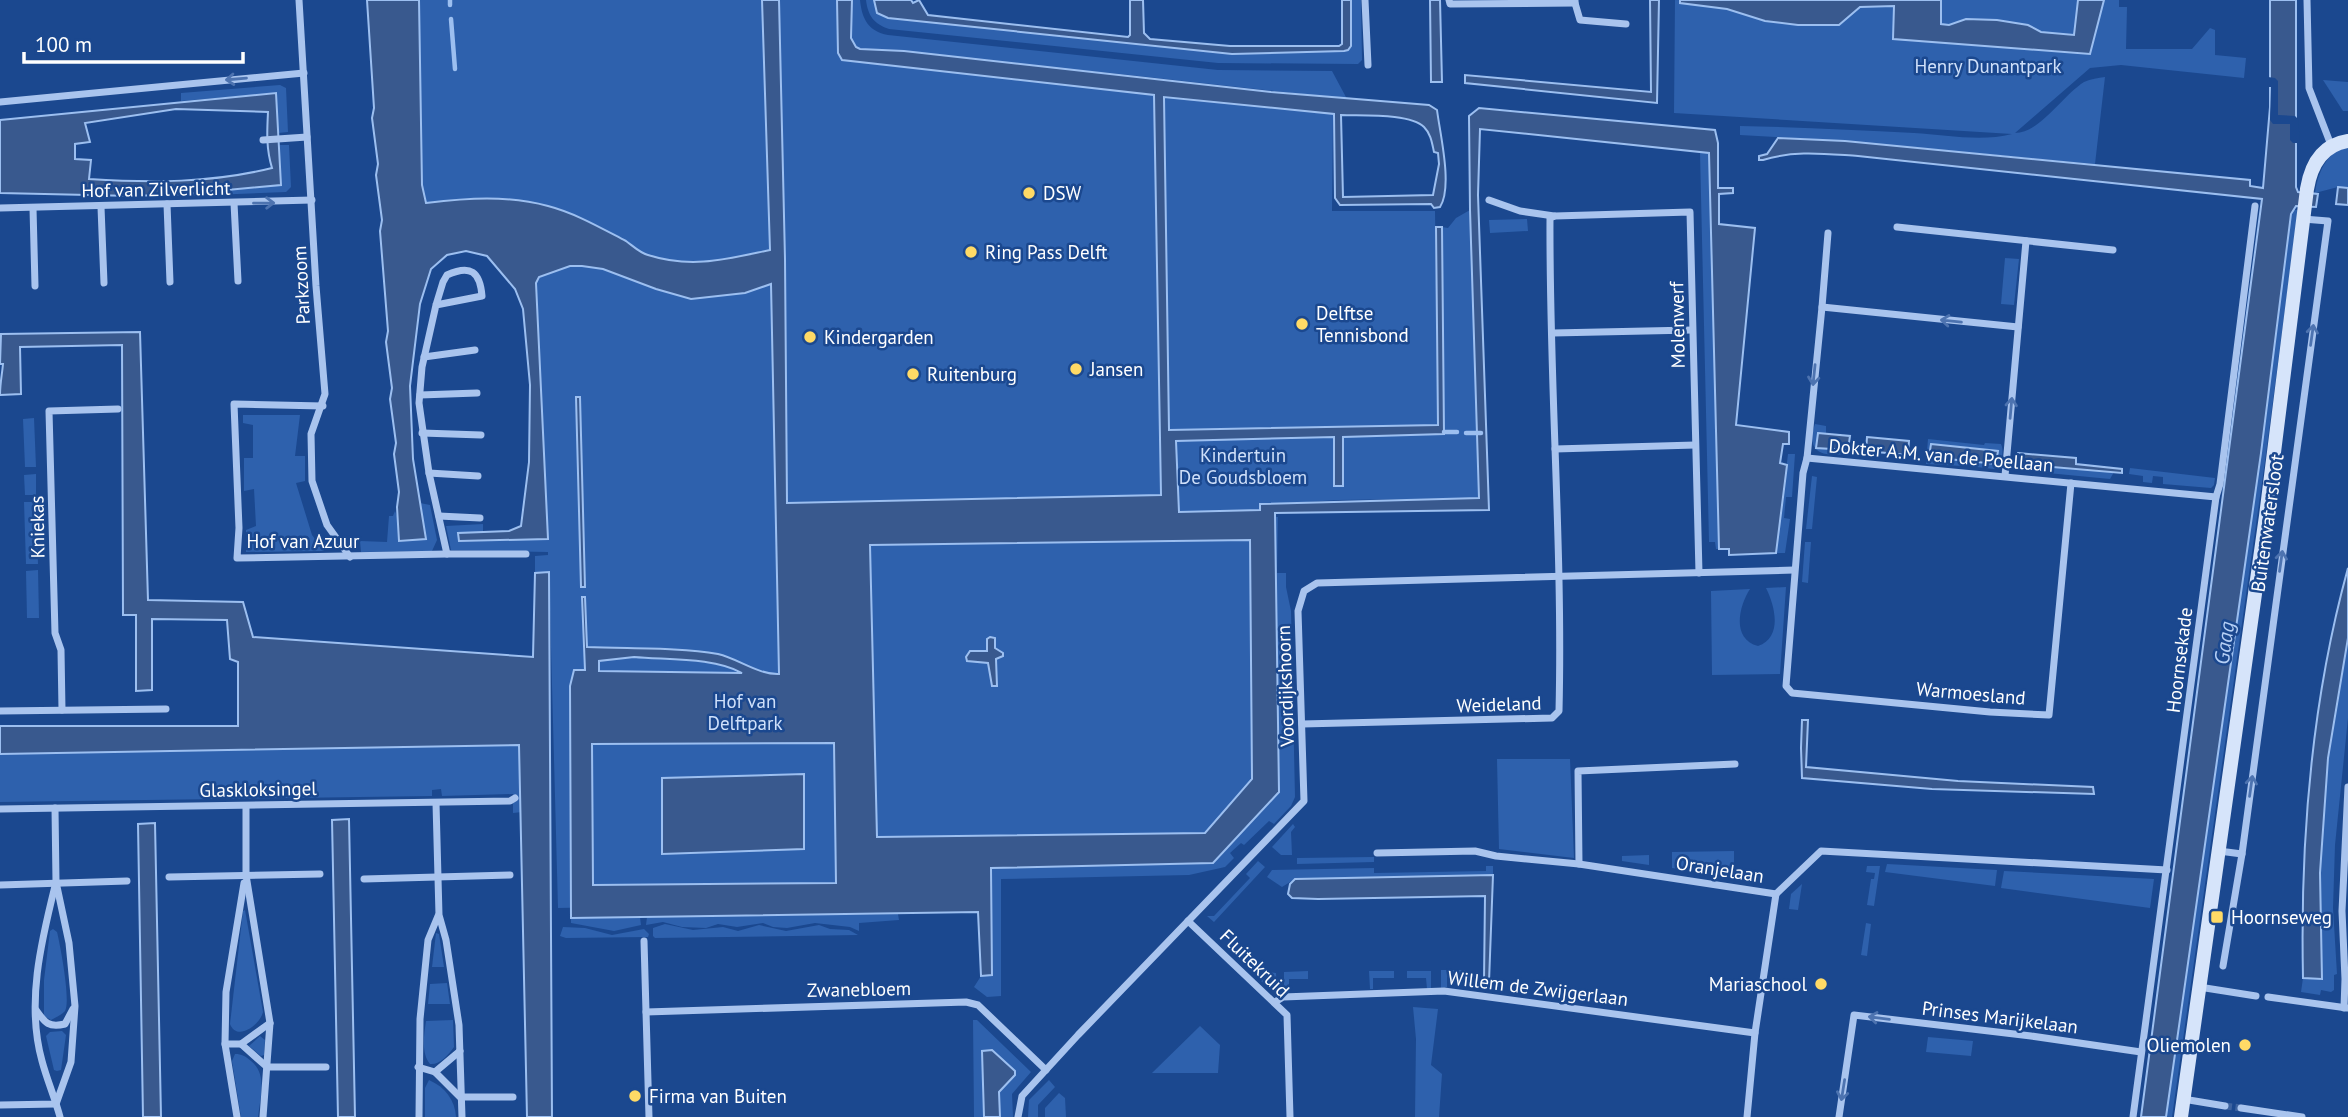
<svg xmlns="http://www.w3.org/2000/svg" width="2348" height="1117" font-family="'PT Sans',sans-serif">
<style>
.green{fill:#2e61ad}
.water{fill:#39598e;stroke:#9cbff0;stroke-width:2;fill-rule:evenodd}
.pier{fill:#1b488f}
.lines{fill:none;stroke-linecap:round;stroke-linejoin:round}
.stream{stroke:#9cbff0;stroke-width:4.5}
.street-tunnel{stroke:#3d63a0;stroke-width:7;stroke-dasharray:7 3.5;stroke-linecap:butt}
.street{stroke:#a9c4ee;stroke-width:7}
.secondary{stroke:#d6e4fa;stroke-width:14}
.oneway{stroke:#4d73b0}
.poi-dot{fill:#ffda66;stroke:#1b488f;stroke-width:2.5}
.labels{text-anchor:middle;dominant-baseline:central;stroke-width:5;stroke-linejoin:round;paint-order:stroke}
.park-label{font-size:19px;fill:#cfe0fa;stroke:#1b488f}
.street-label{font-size:19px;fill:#fff;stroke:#1b488f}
.poi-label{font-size:19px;fill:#fff;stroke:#1b488f;text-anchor:start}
.water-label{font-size:21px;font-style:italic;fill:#b5cff5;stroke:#1b488f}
</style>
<rect width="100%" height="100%" fill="#1b488f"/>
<g class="green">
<polygon points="416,0 769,0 779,523 1122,516 1278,517 1277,573 1286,573 1286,587 1291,611 1295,797 1291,806 1274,824 1269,821 1244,845 1241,843 1230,853 1234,858 1225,867 1189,875 1001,879 1001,996 987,997 974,987 981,976 992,975 991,868 1213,863 1279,793 1277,634 1273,787 1206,857 969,857 969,899 558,908 549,573 535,573 535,556 548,555 548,552 451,550 446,526 483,524 483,532 459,533 460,541 548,539 531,266 421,215"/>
<polygon points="779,0 837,0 838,53 842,60 1154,95 1161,495 787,503 785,259"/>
<path d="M 852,0 L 860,0 C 862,19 868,31 888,35 L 1218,70 L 1332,71 L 1347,99 L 1111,73 L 1042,67 L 904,51 L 860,49 L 856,47 L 851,38 Z"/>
<path d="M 866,0 L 874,0 L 877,13 L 888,18 L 1232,54 L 1348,50 L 1351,46 L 1351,0 L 1361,0 L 1362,60 L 1358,64 L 1218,63 L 889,29 C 874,24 868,16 866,0 Z"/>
<path d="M 1675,0 L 1863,6 L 1863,0 L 2119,0 L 2119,7 L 2127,7 L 2126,49 L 2192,49 L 2210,28 L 2215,30 L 2215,55 L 2246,58 L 2244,78 L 2121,65 L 2090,68 L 2015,133 C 2040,133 2063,95 2084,82 C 2091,79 2098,78 2105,77 L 2095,164 L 1845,141 L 1740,135 L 1740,126 C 1798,127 1856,130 1914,133 C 1945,135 1982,142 2012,134 L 1674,113 Z"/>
<polygon points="2323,80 2348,82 2348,111 2343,111"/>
<polygon points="280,85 286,88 288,132 278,133 276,93 181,101 181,93"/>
<polygon points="1164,97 1333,114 1332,211 1435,211 1438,425 1169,430"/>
<polygon points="279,145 289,145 291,187 286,192 185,196 185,194 281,185"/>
<path d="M 2348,146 L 2348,188 L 2338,187 L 2315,193 C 2318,173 2326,152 2348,146 Z"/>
<polygon points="1700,152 1709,152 1719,549 1716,549 1715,542 1709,542"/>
<polygon points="1470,210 1479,498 1339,500 1260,505 1261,510 1179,512 1175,441 1334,437 1334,485 1343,485 1343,437 1444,434 1442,227 1448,228 1456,218"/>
<polygon points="2294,210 2298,210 2266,454 2172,1117 2166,1117 2261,453 2291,214"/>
<polygon points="1527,219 1528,231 1490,233 1489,220"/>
<polygon points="2005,258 2019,259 2014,305 2001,304"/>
<polygon points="243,415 300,415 295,456 305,456 305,481 296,483 312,535 324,551 246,552 246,530 256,526 254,489 244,491 244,458 253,458 253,425 243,423"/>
<polygon points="34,418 36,467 25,467 23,419"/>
<path d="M 1815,424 L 1826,426 L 1826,434 L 1818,434 L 1816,447 L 1848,450 L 1848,454 C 1823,457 1805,453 1815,424 Z"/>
<path d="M 1928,439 L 1984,445 L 1985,443 L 2001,444 C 2004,450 2002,459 2000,465 L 1994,469 L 1977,467 L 1976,462 L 1996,464 L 1997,451 L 1931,444 L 1930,457 L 1964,461 L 1963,466 L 1926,464 Z"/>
<polygon points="2016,453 2018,453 2018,464 2114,472 2110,479 2016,470 2014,468"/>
<polygon points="1788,454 1795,454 1792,497 1786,497 1784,518 1790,519 1785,553 1776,553"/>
<polygon points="2130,468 2215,478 2214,485 2211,488 2163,484 2163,477 2153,476 2152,483 2143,482 2143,476 2129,474"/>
<polygon points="36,474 36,495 25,495 24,475"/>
<polygon points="1812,476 1817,477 1812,529 1806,529"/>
<polygon points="24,502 40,502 41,532 37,532 38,564 26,564"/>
<polygon points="420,503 430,505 437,540 432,551 361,552 360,541 387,542 389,516 393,516 395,511 399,521 399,541 426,538"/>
<polygon points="1805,542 1811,542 1808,583 1802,582"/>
<polygon points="38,570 39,618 27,618 26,571"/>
<path d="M 1786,587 L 1780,674 L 1712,675 L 1711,591 L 1750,589 C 1739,606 1731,639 1758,646 C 1783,637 1775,606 1766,588 Z"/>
<path d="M 2348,638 L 2348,718 L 2335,845 L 2333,908 L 2337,974 L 2334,975 L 2334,990 L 2331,992 L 2321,990 L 2320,995 L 2301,992 L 2303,978 L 2322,979 C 2318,906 2320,832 2328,759 C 2333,719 2341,678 2348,638 Z"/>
<polygon points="519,745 522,812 513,813 513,794 442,796 441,789 432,790 432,796 0,802 0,754"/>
<polygon points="1497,759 1570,759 1574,858 1499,849"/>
<polygon points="1293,824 1295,827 1291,832 1292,855 1281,855 1272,847"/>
<polygon points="1734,851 1734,873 1705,869 1702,872 1672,868 1672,852"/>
<polygon points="1649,855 1649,865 1622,861 1622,856"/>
<polygon points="1374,857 1374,862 1297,864 1297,858"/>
<polygon points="1258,861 1265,867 1214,922 1207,916 1214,916 1250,878 1246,874"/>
<polygon points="1887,864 1997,870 1995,886 1885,872"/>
<polygon points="1486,866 1493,866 1493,875 1295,879 1282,887 1267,877 1272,870 1374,868 1374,873 1486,871"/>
<polygon points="1867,866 1880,866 1874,906 1867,905 1871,879 1874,879 1875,873 1866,872"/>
<polygon points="2004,871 2154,879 2150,908 2001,888"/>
<polygon points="1802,884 1798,910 1789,909 1791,894"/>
<path d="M 245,910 L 263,1012 C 260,1025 237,1042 230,1024 L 243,911 Z"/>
<polygon points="898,914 899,920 859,923 859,931 850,927 815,923 787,928 773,927 763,923 737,927 718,924 706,928 682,927 663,922 646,925 647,917"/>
<polygon points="640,917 641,925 614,931 571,923 571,918"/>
<polygon points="1866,923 1871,924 1867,956 1861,955"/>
<polygon points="665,924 693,930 723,927 738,931 759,925 786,931 819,925 830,929 849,930 858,935 655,938 653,936 653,928"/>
<polygon points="563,927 585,928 612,935 644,929 649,934 648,937 566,938 560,936"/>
<path d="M 53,929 L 57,932 C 60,944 71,1001 65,1011 C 62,1015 56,1017 51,1020 L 44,1016 L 44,980 L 50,931 Z"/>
<polygon points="436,933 439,934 444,967 432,967"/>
<polygon points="1441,970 1465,970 1465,977 1447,977 1447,987 1441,988"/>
<polygon points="1308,971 1308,979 1289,979 1289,989 1284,989 1284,972"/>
<polygon points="1369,971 1394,971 1394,978 1373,978 1373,989 1370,989"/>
<polygon points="1407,971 1431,971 1431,988 1427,989 1426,978 1407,978"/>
<polygon points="1267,972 1276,973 1277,992 1272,991 1260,980"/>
<polygon points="447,983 450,1004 428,1004 430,984"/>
<polygon points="1413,1007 1438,1009 1431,1065 1442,1074 1439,1117 1415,1117 1416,1039"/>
<path d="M 453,1020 L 454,1047 C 448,1055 440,1065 430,1064 C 421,1053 424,1035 426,1021 Z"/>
<polygon points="973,1020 977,1020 1031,1072 1012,1094 1013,1117 1000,1117 999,1092 1014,1075 982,1051 983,1117 974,1117"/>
<polygon points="1200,1026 1220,1045 1218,1073 1152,1073"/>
<polygon points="62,1031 66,1035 61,1070 57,1071 54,1070 46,1036 50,1032"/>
<polygon points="260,1036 265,1040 264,1055 261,1056 249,1046"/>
<polygon points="1928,1037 1973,1041 1971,1056 1926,1052"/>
<path d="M 235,1054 C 242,1054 245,1056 251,1061 C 268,1075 260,1098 258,1117 L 241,1117 L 232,1061 Z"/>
<path d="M 429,1080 C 445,1087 455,1100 456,1117 L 425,1117 L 425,1088 Z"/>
<polygon points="1049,1080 1055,1087 1038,1105 1038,1117 1028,1117 1029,1100"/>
<polygon points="1059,1093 1065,1098 1066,1117 1045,1117 1045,1108"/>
</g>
<g class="water">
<path d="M 367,0 L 419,0 L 422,185 L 426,203 C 467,198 507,195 548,206 C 575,213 601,228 626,241 C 633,246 640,253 648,255 C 692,269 727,259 770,250 L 762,0 L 779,0 L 785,259 L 787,503 L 1161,495 L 1154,95 L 842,60 L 838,53 L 837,0 L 852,0 L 851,38 L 856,47 L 860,49 L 904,51 L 1271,92 L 1429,105 L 1437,110 C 1440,134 1453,187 1440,207 L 1434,208 L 1431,204 L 1340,205 L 1335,198 L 1334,114 L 1164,97 L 1169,430 L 1438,425 L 1436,227 L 1442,227 L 1444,434 L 1343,437 L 1343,486 L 1334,486 L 1334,437 L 1176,441 L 1179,512 L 1260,510 L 1260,504 L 1479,498 L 1470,210 L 1469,116 L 1479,108 L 1715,130 L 1718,143 L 1718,188 L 1733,188 L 1733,193 L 1719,194 L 1719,224 L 1755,228 L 1736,425 L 1789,432 L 1789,444 L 1783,444 L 1780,463 L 1787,465 L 1776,553 L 1729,555 L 1729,549 L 1719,549 L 1709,153 L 1480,129 L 1478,195 L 1489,510 L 1275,513 L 1279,792 L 1213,863 L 991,868 L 992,975 L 981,976 L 978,912 L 571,918 L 570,686 L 574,670 L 585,670 L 582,597 L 585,597 L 587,647 C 628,649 678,647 718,654 C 739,659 759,675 779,674 L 771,284 L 745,293 L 691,299 L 656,289 L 603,269 L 582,266 L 570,266 L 539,277 L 536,283 L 548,539 L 459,541 L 458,533 L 509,531 L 521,526 L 529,462 L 530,385 L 523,309 L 515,289 L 487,256 L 466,251 L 447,255 L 431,269 L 420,304 L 410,386 L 413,459 L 426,539 L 399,541 L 397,507 L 399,492 L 394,454 L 396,443 L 390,399 L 392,388 L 386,342 L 388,331 L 380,231 L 382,220 L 376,175 L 378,164 L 372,118 L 374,108 ZM 1341,115 C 1362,116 1410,113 1424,127 C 1431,134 1432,143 1434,152 L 1438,153 L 1439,164 L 1433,195 L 1343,197 ZM 1250,540 L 1252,779 L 1205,833 L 877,837 L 870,545 ZM 634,657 C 667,660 714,657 742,673 L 599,671 L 599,661 ZM 834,743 L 836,883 L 593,885 L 592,744 Z"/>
<polygon points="874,0 911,0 913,3 919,0 928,15 1128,37 1130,35 1130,0 1143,0 1144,33 1150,39 1230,46 1339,46 1342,44 1342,0 1351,0 1351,46 1348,50 1344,51 1232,54 888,18 877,13"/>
<polygon points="1430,0 1440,0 1442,82 1431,82"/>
<polygon points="1650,0 1659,0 1657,103 1465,83 1465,75 1651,92"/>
<polygon points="1680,0 1941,0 1941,24 1949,25 1966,19 1997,20 2028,25 2041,32 2074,35 2078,0 2104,0 2090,54 1893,39 1894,6 1860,7 1839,25 1798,25 1765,21 1727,9 1680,3"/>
<path d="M 2270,0 L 2296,0 L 2296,187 L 2298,192 L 2318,194 L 2316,207 L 2296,206 L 2291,214 L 2261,453 L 2166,1117 L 2141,1117 L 2262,199 L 1858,156 C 1825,154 1795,150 1763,160 L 1759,160 L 1759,156 L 1767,154 L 1778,138 L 1845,141 L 2250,180 L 2250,186 L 2263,188 L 2270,107 Z"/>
<path d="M 276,93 L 281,185 L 185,194 L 133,196 L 0,193 L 0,120 ZM 176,109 L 268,112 C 267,132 266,148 272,168 C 212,183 151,183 89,179 L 91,160 L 75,159 L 75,144 L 90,142 L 85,123 Z"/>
<polygon points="2338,187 2348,188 2348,205 2336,204"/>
<path d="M 140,332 L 148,600 L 243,602 L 253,637 L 533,657 L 535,573 L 549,572 L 552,1117 L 527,1117 L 519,745 L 0,754 L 0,726 L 238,726 L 238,662 L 230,659 L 227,620 L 152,619 L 152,690 L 136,691 L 136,615 L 123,615 L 122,345 L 20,347 L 21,394 L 0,395 C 0,384 2,375 3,364 L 0,364 L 1,334 Z"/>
<polygon points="576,397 580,397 585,587 581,587"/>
<polygon points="1818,433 1850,436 1848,450 1816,448"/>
<polygon points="1867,437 1909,441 1908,455 1866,451"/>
<polygon points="1931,444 1998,451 1996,464 1929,457"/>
<polygon points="2018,453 2076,458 2076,464 2122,469 2122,473 2017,464"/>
<path d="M 2348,568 L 2348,638 L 2328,758 L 2320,873 L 2322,979 L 2303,978 C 2300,839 2311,702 2348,568 Z"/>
<polygon points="990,637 995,638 995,648 1003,653 1003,656 996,659 997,686 992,686 988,663 967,661 966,657 970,651 987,651 987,639"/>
<polygon points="1802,720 1808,720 1806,767 1958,781 2093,787 2094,794 1932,789 1802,778 1801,748"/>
<polygon points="804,774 804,849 662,854 662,778"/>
<polygon points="349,819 355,1117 338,1117 332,820"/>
<polygon points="155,823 161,1117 143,1117 138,824"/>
<polygon points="1493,875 1489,982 1484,981 1485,896 1318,899 1292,898 1288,894 1290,884 1295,879"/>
<polygon points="992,1050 1015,1071 1015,1075 999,1092 1000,1117 984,1117 982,1051"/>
</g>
<polygon class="pier" points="2268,77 2275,78 2278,81 2278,115 2295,116 2298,119 2300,143 2293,143 2290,140 2290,124 2273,124 2270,120 2271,87 2268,87"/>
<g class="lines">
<g class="stream">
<polyline points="450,0 450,5"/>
<polyline points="451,19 455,69"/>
<polyline points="1444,432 1457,432"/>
<polyline points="1466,433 1481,433"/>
</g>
<polyline class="street-tunnel" points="2225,1106 2241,1108"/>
<g class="street">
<polyline points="299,0 316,286 325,394 311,434 312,481 327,525 350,557"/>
<polyline points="1365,0 1368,65"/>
<polyline points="1449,0 1450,4 1575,3 1575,0"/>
<polyline points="2307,0 2309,88 2331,145"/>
<polyline points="1575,3 1580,20 1626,24"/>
<polyline points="0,102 304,73"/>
<polyline points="263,140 307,137"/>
<polyline points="1489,200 1520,211 1554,216"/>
<polyline points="234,203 238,281"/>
<polyline points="167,204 170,282"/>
<polyline points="101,207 104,283"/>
<polyline points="0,208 312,200"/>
<polyline points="33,208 35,286"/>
<polyline points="1897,227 2113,250"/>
<polyline points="1828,233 1822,307 1807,458 1803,473 1786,686 1792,693 1990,712 2049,715 2071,483"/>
<path d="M 436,305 L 482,296 C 480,272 471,264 447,275 L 443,282 L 436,305 L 422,367 L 419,403 L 429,473 L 447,554"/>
<polyline points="1822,307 2018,327"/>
<polyline points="1553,333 1692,330"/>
<polyline points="424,357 475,350"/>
<polyline points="420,395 477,393"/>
<polyline points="323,406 234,404 239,528 237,558 447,554 526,554"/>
<polyline points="422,433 481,435"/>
<polyline points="1555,449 1695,445"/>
<polyline points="1807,458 2216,497"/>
<polyline points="429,473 478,476"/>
<polyline points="2005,476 2026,241"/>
<polyline points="439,516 480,518"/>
<polyline points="62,710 61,650 55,633 49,411 118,409"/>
<polyline points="0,711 166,709"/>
<path d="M 1302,724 L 1552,718 L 1559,711 C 1563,547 1549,383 1550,218 L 1555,216 L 1690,212 L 1699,573"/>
<polyline points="436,803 439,915 446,940 459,1025 462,1117"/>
<polyline points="246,806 246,875 270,1023 263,1117"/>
<polyline points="0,809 510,801 515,798"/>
<polyline points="2219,851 2242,854"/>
<polyline points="1377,853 1475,851 1496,856 1579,864 1776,894"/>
<polyline points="1579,864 1578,771 1735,764"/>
<polyline points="169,877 320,874"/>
<polyline points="364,879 510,875"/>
<polyline points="0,885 127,881"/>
<path d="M 55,886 C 41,942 26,1004 42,1061 C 47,1080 55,1098 60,1117"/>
<polyline points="1776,894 1821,851 2167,870"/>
<polyline points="1188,921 1287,1015 1290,1117"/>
<polyline points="644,941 649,1117"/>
<polyline points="2223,966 2242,854 2328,221 2303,219"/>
<polyline points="2199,987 2256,996"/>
<polyline points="2268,997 2347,1008"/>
<polyline points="1275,1002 1283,997 1444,991 1755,1033"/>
<polyline points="2344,1008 2345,979 2342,911 2348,787"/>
<path d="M 36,1010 C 45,1023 49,1028 65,1024 L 73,1009"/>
<polyline points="646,1012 966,1002 978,1005 1046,1070"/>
<polyline points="225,1044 241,1044 267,1067 326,1067"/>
<polyline points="241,1044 270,1023"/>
<polyline points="418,1067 435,1072 460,1097 513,1097"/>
<polyline points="435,1072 460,1051"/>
<polyline points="2183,1099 2225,1106"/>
<polyline points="0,1105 56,1104 71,1062 75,1006 69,943 56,882 55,808"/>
<polyline points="2241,1108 2302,1117"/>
<polyline points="237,1117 225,1044 226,992 244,883"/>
<polyline points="419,1117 420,1019 428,940 438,916"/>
<polyline points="1018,1117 1022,1096 1078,1035 1304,801 1298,611 1304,591 1317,583 1794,570"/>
<polyline points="1747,1117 1755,1033 1776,894"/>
<polyline points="1839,1117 1854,1015 2031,1036 2141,1052"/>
<polyline points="2133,1117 2216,497 2220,484 2255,206"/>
</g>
<path class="secondary" d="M 2181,1117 L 2266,516 L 2307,189 C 2311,165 2322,145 2348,141"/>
</g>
<defs><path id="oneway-shaft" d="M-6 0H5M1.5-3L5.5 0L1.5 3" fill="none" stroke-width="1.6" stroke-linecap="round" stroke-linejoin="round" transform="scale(1.75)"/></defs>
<g class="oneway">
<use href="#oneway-shaft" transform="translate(236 79) rotate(175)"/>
<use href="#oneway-shaft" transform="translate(264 203) rotate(-1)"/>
<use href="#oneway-shaft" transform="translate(1951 321) rotate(-174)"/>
<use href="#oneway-shaft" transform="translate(2312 335) rotate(-82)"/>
<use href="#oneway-shaft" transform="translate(1814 375) rotate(96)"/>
<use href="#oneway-shaft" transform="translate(2011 408) rotate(-85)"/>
<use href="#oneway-shaft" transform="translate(2281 561) rotate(-82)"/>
<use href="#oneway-shaft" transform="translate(2251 786) rotate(-82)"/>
<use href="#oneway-shaft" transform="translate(1879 1018) rotate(-173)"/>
<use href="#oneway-shaft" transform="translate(1843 1090) rotate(99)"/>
</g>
<g class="poi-dot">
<circle cx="1029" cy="193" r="7"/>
<circle cx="971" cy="252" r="7"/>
<circle cx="1302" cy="324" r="7"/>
<circle cx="810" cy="337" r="7"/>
<circle cx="1076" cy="369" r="7"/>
<circle cx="913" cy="374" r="7"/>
<rect x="2210" y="910" width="14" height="14" rx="3.5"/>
<circle cx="1821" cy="984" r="7"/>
<circle cx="2245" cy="1045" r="7"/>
<circle cx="635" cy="1096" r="7"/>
</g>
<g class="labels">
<g class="park-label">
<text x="1988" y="66">Henry Dunantpark</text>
<text x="1243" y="455">Kindertuin<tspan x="1243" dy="22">De Goudsbloem</tspan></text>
<text x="745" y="701">Hof van<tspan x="745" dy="22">Delftpark</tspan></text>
</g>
<g class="street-label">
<text transform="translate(156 189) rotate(-1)">Hof van Zilverlicht</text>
<text transform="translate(301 285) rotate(-93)">Parkzoom</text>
<text transform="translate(1677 325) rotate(-91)">Molenwerf</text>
<text transform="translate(1941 455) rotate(5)">Dokter A.M. van de Poellaan</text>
<text transform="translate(2267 523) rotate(-82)">Buitenwatersloot</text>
<text transform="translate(37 527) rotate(-91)">Kniekas</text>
<text x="303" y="541">Hof van Azuur</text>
<text transform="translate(2179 660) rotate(-83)">Hoornsekade</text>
<text transform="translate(1285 686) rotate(-92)">Voordijkshoorn</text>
<text transform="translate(1971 693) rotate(5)">Warmoesland</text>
<text transform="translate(1499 704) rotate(-2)">Weideland</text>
<text transform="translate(258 789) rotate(-1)">Glaskloksingel</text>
<text transform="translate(1720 869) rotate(9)">Oranjelaan</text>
<text transform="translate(1255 963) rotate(44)">Fluitekruid</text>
<text transform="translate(1538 988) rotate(7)">Willem de Zwijgerlaan</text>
<text transform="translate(859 989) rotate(-1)">Zwanebloem</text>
<text transform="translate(2000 1017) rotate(7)">Prinses Marijkelaan</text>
</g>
<g class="poi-label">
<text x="1043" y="193">DSW</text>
<text x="985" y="252">Ring Pass Delft</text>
<text x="1316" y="313">Delftse<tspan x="1316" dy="22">Tennisbond</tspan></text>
<text x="824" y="337">Kindergarden</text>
<text x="1090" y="369">Jansen</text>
<text x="927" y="374">Ruitenburg</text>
<text x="2231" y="917">Hoornseweg</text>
<text x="1807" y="984" text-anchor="end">Mariaschool</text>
<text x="2231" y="1045" text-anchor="end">Oliemolen</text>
<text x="649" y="1096">Firma van Buiten</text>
</g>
<g class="water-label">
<text transform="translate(2224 643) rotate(-82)">Gaag</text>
</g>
</g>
<path d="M24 52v10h219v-10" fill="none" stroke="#ffffff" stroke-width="3.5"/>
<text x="35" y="52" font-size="21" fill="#ffffff" stroke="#1b488f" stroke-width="5" paint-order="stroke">100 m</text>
</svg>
